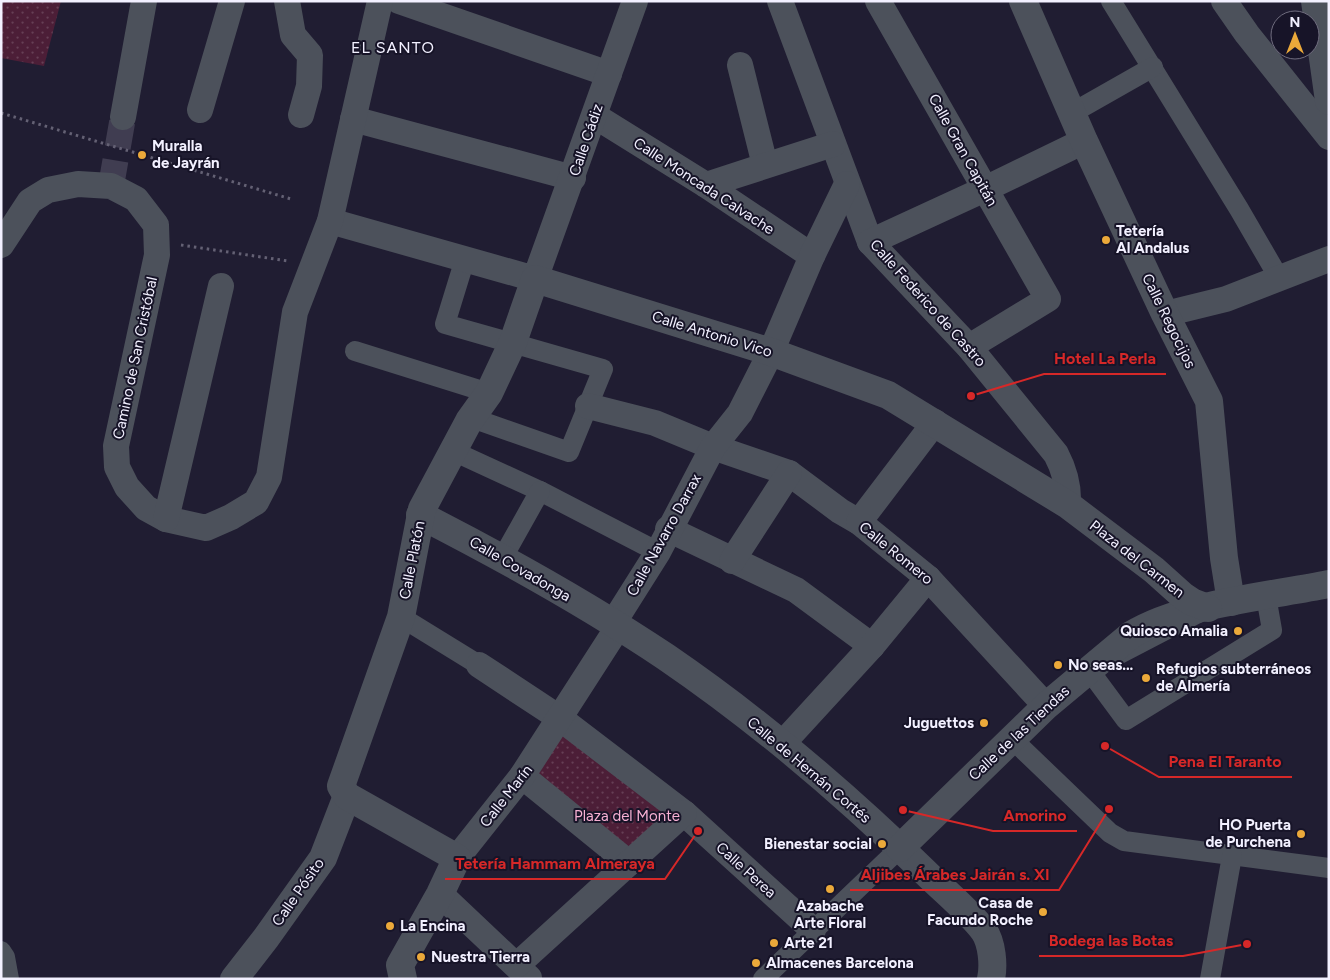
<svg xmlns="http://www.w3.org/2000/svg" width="1330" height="980" font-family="Figtree,sans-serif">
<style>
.grass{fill:url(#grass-dots)}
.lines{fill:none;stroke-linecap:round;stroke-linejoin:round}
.minor-tunnel{stroke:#403d51;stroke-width:26;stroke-dasharray:26 13;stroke-linecap:butt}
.path{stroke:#646174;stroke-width:3;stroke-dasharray:2.5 4;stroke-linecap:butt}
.pedestrian{stroke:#4c515b;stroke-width:20}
.minor{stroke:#4c515b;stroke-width:26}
.tertiary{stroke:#4c515b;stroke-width:28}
.poi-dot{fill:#eba93a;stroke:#171428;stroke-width:2}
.labels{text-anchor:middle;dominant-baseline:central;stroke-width:4;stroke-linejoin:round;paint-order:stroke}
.street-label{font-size:15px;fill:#f2f0ff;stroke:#171428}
.poi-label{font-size:15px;font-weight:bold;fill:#f2f0ff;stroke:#171428;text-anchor:start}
.park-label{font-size:15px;fill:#f7b0d3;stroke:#171428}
.neighbourhood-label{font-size:16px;letter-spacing:1px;fill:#f2f0ff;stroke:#171428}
.leader{fill:none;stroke:#d62828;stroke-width:2}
.callout-dot{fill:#d62828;stroke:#171428;stroke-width:2}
.callout-label{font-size:16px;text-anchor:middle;font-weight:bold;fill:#d62828;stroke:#171428;stroke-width:4;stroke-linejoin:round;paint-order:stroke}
</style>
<defs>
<pattern id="grass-dots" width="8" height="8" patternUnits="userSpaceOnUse" patternTransform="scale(1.25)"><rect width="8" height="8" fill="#4c1e37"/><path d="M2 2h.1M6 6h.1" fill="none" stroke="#663f55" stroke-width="1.8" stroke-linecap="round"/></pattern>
</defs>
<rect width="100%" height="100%" fill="#201d32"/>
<g class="grass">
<polygon points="1,1 61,1 44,66 1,58"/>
<polygon points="561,719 684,813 629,863 522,776"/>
</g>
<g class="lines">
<polyline class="minor-tunnel" points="111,186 123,117"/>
<g class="path">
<polyline points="1,113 291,199"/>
<polyline points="181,245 288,261"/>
</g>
<g class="pedestrian">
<polyline points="1111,1 1239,209 1279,278"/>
<polyline points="1072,113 1153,67"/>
<polyline points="465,259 445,324 603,369 569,452 472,418"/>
<polyline points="355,351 489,393"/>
<polyline points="453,451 540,491 658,552"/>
<polyline points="503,557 540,491"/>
<polygon points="1266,596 1272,630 1126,720 1089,670 1208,608"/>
<polyline points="401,617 479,665"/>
<polyline points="1011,738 1110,833 1124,841 1329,868"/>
<polyline points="1,951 5,957 9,979"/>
<polyline points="763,979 900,848"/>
<polyline points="1210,979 1232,856"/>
</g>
<g class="minor">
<polyline points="287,1 293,35 310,55 309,86 301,115"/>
<polyline points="399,1 609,74"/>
<path d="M 780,1 L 870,242 L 969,347 L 1056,454 C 1065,471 1069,486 1068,505"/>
<polyline points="878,1 1048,299 969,347"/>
<polyline points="1224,1 1247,34 1329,137"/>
<polyline points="740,65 765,165"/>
<polyline points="200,110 232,1"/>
<polyline points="595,116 706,185 812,256"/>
<polyline points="123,117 144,1"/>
<polyline points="353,119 573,178"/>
<polyline points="706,185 833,144"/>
<polyline points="330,221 535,279 635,1"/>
<polyline points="870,242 985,189 1084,141"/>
<polyline points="1,245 30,201 48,190 78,184 111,186 136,199 156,225 157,255 116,446 117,467 127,487 146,508 166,519 206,528 231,517 256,502 269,477 295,312 330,221 380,1"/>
<polyline points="1165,314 1226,299 1329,259"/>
<polyline points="588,406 655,423 713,447 789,473 840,511 859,522 928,578 1046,706"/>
<polyline points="166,519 221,286"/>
<polyline points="859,522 935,422"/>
<polyline points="668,529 796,590 872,646"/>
<polyline points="732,561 789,473"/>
<polyline points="479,665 561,719 684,813 813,930"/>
<polyline points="782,744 872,646 928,578"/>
<polyline points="522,776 629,863"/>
<polyline points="457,858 522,776 618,627 617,617 658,552 713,447 740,413 771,352 812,256 847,184"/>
<polyline points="440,894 529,978"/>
<polyline points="517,965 684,813"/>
</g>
<g class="tertiary">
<polyline points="1023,1 1084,141 1165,314 1209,401 1224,558 1231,602"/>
<polyline points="1315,1 1329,101"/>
<path d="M 420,515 C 504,558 587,604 666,657 C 758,720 845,794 925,872 C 943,890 969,911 984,931 C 992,943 994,965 991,979"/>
<path d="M 900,848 L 1046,706 L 1131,635 C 1181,604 1270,596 1329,584"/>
<polyline points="234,979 266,938 323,858 347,796"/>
<polyline points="403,979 400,965 440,894 457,858 347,796 341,786 401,617 422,509 469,421 489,393 513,342 535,279 771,352 888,395 1068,505 1154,570 1183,596 1192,602 1208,608"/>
</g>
</g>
<g class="poi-dot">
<circle cx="142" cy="155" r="5"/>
<circle cx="1106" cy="240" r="5"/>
<circle cx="1238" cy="631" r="5"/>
<circle cx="1058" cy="665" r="5"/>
<circle cx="1146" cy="678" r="5"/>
<circle cx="984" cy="723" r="5"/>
<circle cx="1301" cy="834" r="5"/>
<circle cx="882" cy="844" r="5"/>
<circle cx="830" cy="889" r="5"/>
<circle cx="1043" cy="912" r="5"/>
<circle cx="390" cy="926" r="5"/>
<circle cx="774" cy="943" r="5"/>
<circle cx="421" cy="957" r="5"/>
<circle cx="756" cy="963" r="5"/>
</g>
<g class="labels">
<g class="street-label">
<text transform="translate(586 140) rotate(-71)">Calle Cádiz</text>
<text transform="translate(963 150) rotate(61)">Calle Gran Capitán</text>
<text transform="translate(704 186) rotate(33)">Calle Moncada Calvache</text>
<text transform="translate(928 303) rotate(48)">Calle Federico de Castro</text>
<text transform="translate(1169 321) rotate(64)">Calle Regocijos</text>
<text transform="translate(712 334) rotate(17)">Calle Antonio Vico</text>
<text transform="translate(135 358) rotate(-78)">Camino de San Cristóbal</text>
<text transform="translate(664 535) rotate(-61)">Calle Navarro Darrax</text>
<text transform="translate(896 553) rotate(39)">Calle Romero</text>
<text transform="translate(1137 559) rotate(38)">Plaza del Carmen</text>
<text transform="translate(412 560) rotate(-79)">Calle Platón</text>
<text transform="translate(520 569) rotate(30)">Calle Covadonga</text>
<text transform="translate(1019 733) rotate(-43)">Calle de las Tiendas</text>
<text transform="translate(809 770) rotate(40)">Calle de Hernán Cortés</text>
<text transform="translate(506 796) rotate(-52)">Calle Marín</text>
<text transform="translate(746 870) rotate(42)">Calle Perea</text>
<text transform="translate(298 892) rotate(-55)">Calle Pósito</text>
</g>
<g class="poi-label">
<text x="152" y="146">Muralla<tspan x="152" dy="17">de Jayrán</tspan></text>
<text x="1116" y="231">Tetería<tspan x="1116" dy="17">Al Andalus</tspan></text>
<text x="1228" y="631" text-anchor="end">Quiosco Amalia</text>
<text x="1068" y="665">No seas...</text>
<text x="1156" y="669">Refugios subterráneos<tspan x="1156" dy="17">de Almería</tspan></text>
<text x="974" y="723" text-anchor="end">Juguettos</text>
<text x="1291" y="825" text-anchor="end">HO Puerta<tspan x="1291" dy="17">de Purchena</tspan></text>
<text x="872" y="844" text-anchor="end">Bienestar social</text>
<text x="1033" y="903" text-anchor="end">Casa de<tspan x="1033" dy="17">Facundo Roche</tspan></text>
<text x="830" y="906" text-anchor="middle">Azabache<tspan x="830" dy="17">Arte Floral</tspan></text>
<text x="400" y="926">La Encina</text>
<text x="784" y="943">Arte 21</text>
<text x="431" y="957">Nuestra Tierra</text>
<text x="766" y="963">Almacenes Barcelona</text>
</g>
<g class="park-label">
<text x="627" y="816">Plaza del Monte</text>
</g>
<g class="neighbourhood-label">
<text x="393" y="47">EL SANTO</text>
</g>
</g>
<path class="leader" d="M971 396L1044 374H1166M1105 746L1159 777H1292M903 810L993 831H1077M698 831L665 879H445M1109 809L1059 890H850M1247 944L1183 956H1039"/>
<g class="callout-dot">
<circle cx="971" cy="396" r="5"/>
<circle cx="1105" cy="746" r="5"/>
<circle cx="903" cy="810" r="5"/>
<circle cx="698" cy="831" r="5"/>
<circle cx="1109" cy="809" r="5"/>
<circle cx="1247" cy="944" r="5"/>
</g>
<g class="callout-label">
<text x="1105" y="364">Hotel La Perla</text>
<text x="1225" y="767">Pena El Taranto</text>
<text x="1035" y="821">Amorino</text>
<text x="555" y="869">Tetería Hammam Almeraya</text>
<text x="955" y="880">Aljibes Árabes Jairán s. XI</text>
<text x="1111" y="946">Bodega las Botas</text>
</g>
<rect width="1330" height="980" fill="none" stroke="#f2f0ff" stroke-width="5"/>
<g transform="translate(1295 35)"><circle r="24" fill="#171428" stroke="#6f6c7e"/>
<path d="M0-4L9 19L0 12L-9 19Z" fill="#eba93a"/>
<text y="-8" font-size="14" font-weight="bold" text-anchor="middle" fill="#f2f0ff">N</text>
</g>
</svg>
